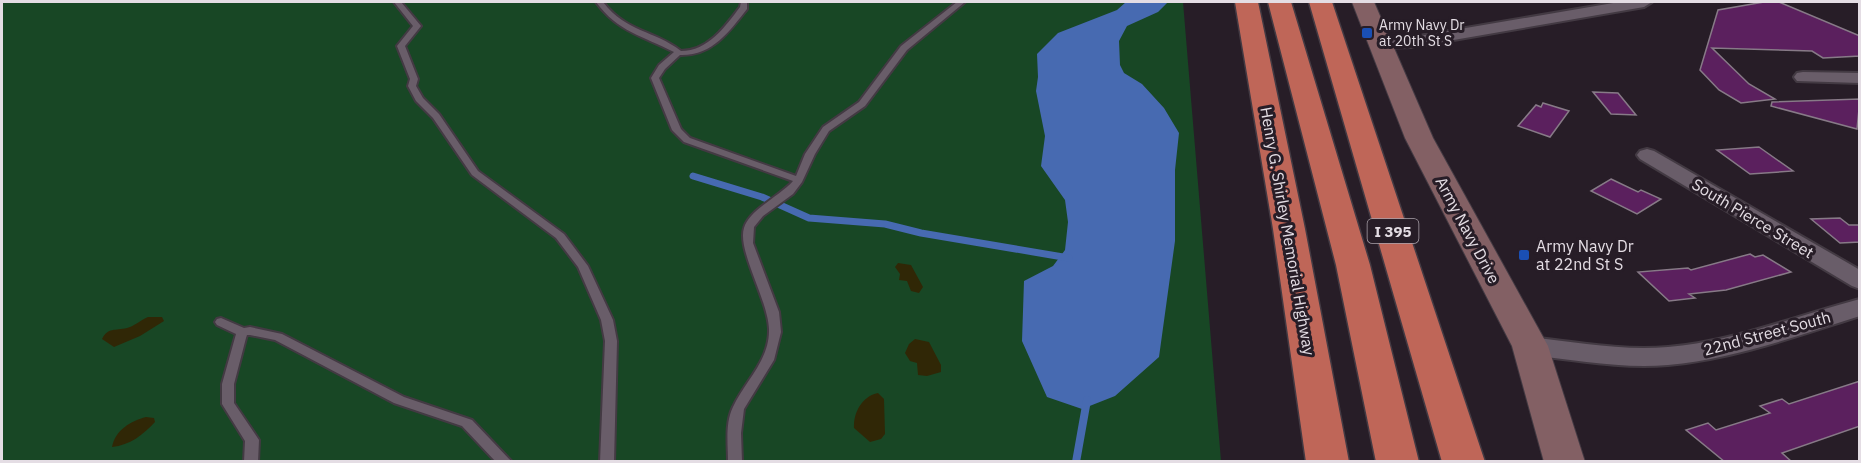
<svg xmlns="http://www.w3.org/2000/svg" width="1861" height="463" font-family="'IBM Plex Sans',sans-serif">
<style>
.green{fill:#184725}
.sand{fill:#302706}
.water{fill:#476ab1}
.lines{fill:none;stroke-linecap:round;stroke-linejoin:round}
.stream-far1{stroke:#476ab1;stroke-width:7}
.stream{stroke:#476ab1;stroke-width:8}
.building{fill:#5b205e;stroke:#877a87;stroke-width:1.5}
.lane-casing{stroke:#433a43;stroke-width:4}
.street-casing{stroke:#433a43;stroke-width:4}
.secondary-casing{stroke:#433a43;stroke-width:2}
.highway-casing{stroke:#433a43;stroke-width:3}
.lane{fill:#695d69;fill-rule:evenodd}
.street{fill:#695d69;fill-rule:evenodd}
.secondary{fill:#836064;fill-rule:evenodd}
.highway{fill:#bf6658;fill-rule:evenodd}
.transit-dot{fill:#1a4fb4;stroke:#271d27;stroke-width:2}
.labels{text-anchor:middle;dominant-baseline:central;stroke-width:6;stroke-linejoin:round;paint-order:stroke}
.far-poi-label{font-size:14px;fill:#e4dde4;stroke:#271d27;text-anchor:start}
.shield{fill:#271d27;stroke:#aba3ab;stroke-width:1.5}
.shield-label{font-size:15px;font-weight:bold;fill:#e4dde4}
.street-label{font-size:16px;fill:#e4dde4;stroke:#271d27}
.poi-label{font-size:16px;fill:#e4dde4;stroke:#271d27;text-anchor:start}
</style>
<rect width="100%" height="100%" fill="#271d27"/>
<polygon class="green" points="2,2 1183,2 1221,461 2,461"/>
<g class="sand">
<polygon points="898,263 911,265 923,287 919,293 911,291 907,281 899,280 900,274 895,267"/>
<path d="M 148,317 L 162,317 L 164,321 L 140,336 L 114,347 L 102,339 C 108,327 115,331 127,328 C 133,327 141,320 148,317 Z"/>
<polygon points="915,339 929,342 941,365 941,372 927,376 918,375 917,363 910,361 905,353 909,344"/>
<path d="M 878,393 L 884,399 L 885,434 L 881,439 L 870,442 L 854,428 C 853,413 862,396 878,393 Z"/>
<path d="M 146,417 L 154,418 L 155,422 C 143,435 130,445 112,447 C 115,430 131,421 146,417 Z"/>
</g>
<polygon class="water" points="1126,2 1168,2 1158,12 1127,26 1119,41 1120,65 1124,73 1142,84 1164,108 1179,133 1175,170 1175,241 1159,357 1115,396 1082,409 1047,397 1022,341 1024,281 1053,266 1065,250 1068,222 1065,200 1041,166 1045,136 1036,91 1038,77 1037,54 1058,33 1117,10"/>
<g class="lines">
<polyline class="stream-far1" points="693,176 762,197 809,218 885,224 921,233 1069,258"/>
<polyline class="stream" points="1076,462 1087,400"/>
</g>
<g class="building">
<polygon points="1764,2 1779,2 1860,36 1860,56 1823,58 1812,51 1712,48 1749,84 1775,99 1741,103 1719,90 1700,70 1718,10"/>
<polygon points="1593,92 1618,93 1636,115 1611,114"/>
<polygon points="1860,99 1857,129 1771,106 1772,102"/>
<polygon points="1543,103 1569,111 1550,137 1518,126 1536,105 1541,107"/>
<polygon points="1759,147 1793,171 1750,174 1717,150"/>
<polygon points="1611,179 1638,192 1641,190 1661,199 1637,214 1591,191"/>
<polygon points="1840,218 1849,225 1860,225 1860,242 1840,243 1811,219"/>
<polygon points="1750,254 1755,257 1763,255 1791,272 1726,290 1689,294 1695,298 1669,301 1638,272 1688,268 1691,270"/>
<polygon points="1860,381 1860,426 1782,453 1792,462 1725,462 1686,430 1708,423 1716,430 1770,413 1760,406 1782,399 1789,404"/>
</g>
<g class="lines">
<g class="lane-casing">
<g id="lane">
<polygon points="394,2 401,2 421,26 405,46 418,79 416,86 423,98 439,114 478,171 564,234 588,266 613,320 617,341 614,462 600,462 605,341 601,320 578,267 556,238 472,175 433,118 416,101 408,86 410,79 397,46 413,26"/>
<path d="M 596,2 L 603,2 C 627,33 654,30 681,51 C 708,51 725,27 740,7 L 741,2 L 747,2 L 747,9 C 729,32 712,56 680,55 L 665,69 L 659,78 L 681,129 L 690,138 L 796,176 L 805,154 L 823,127 L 859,102 L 901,46 L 957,2 L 965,2 L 907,50 L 865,106 L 829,131 L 815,154 L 802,182 L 793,194 L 763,216 L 754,227 L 753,243 L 779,312 L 781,332 L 774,360 L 744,409 L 741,433 L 742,462 L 728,462 C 728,444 725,423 733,407 C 745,381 770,360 769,329 C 768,300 737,250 744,228 C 749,210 780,196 793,181 L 684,142 L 672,130 L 651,78 L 659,65 L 674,52 C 643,36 618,32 596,2 Z"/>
<polygon points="221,318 244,328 250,327 282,334 404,397 472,420 512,462 496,462 462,426 394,403 275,340 250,335 247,335 246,338 234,384 234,403 259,440 258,462 244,462 245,441 222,404 222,384 236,334 217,325 215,322 217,319"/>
</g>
</g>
<g class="street-casing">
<g id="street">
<polygon points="1619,2 1652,2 1644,7 1413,47 1376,48 1373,44 1376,40 1413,37"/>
<polygon points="1803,72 1860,73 1860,83 1797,81 1794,77 1797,73"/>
<polygon points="1647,149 1654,151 1860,270 1860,289 1852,286 1640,159 1637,155 1640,151"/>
<path d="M 1860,299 L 1860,316 C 1797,336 1734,359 1668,365 C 1622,369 1575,360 1530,355 L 1521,352 L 1517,346 L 1521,340 L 1530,337 C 1575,342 1622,351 1668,347 C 1734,341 1796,316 1860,299 Z"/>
</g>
</g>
<g class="secondary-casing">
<polygon id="secondary" points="1352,2 1374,2 1433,138 1548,346 1585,462 1544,462 1512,346 1405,138"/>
</g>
<g class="highway-casing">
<g id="highway">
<polygon points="1235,2 1258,2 1305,229 1349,462 1306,462 1273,229"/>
<polygon points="1268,2 1291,2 1370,265 1419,462 1376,462 1336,265"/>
<polygon points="1309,2 1332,2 1485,462 1442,462"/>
</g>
</g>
<use href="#lane" class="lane"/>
<use href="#street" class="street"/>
<use href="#secondary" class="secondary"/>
<use href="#highway" class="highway"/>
</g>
<g class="transit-dot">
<rect x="1361" y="27" width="12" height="12" rx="3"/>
<rect x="1518" y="249" width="12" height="12" rx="3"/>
</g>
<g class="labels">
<g class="far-poi-label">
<text x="1379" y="25">Army Navy Dr<tspan x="1379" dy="16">at 20th St S</tspan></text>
</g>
<rect class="shield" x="1367.5" y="219" width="51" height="24" rx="4.5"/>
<g class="shield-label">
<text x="1393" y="231">I 395</text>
</g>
<g class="street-label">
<text transform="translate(1753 218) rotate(31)">South Pierce Street</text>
<text transform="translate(1468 230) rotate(62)">Army Navy Drive</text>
<text transform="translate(1288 231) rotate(80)">Henry G. Shirley Memorial Highway</text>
<text transform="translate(1767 333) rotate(-15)">22nd Street South</text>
</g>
<g class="poi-label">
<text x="1536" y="246">Army Navy Dr<tspan x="1536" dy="18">at 22nd St S</tspan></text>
</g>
</g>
<rect width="1861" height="463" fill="none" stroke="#e4dde4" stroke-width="6"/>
</svg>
